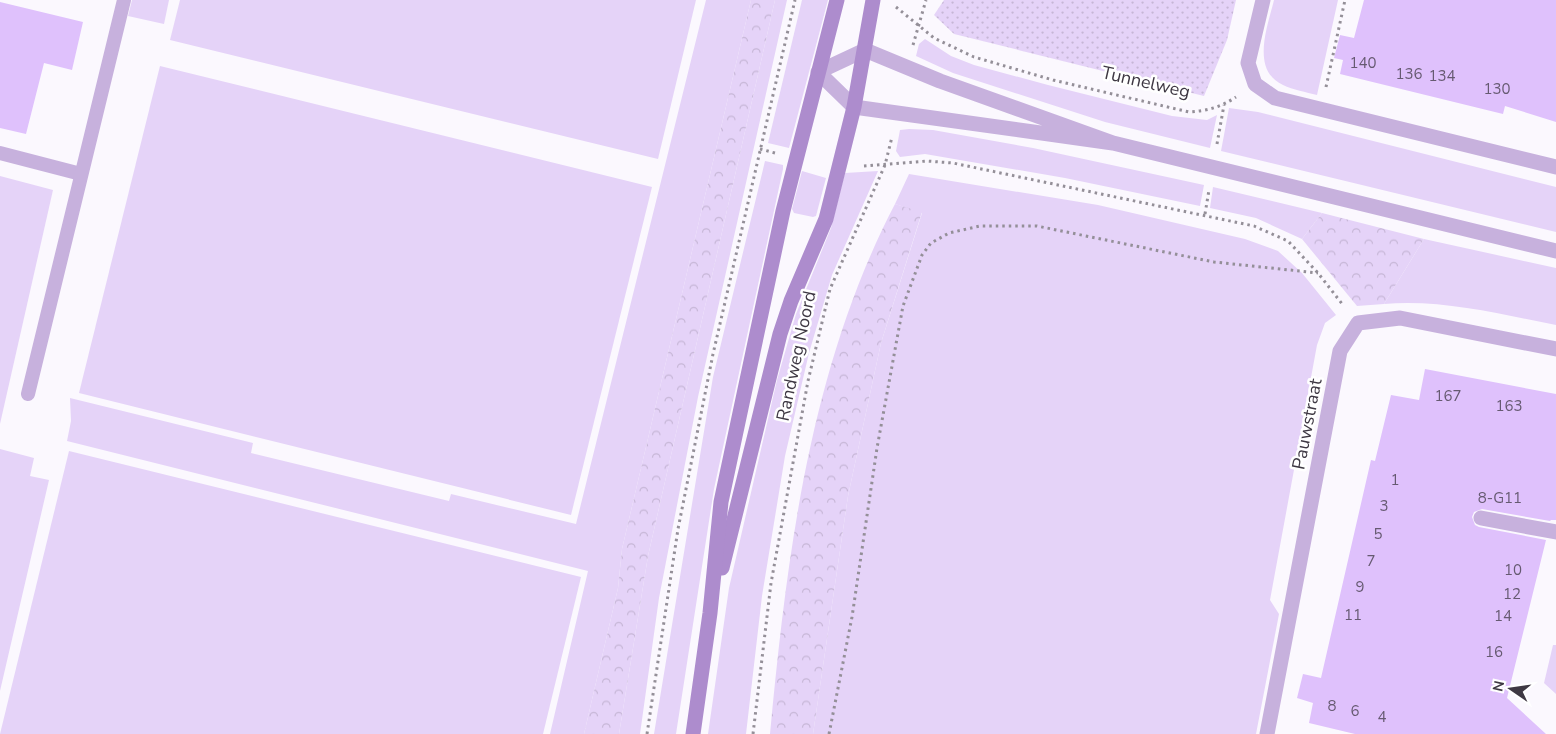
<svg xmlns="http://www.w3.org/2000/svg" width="1556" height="734" font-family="'Nunito Sans',sans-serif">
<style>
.grass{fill:#e5d3f8}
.forest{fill:url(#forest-crowns)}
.garden{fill:url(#garden-dots)}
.building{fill:#dfc1fc}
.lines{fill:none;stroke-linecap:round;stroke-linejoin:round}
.path{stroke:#948f98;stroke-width:3;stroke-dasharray:2.5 4;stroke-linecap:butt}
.service{stroke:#c7b1dd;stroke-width:14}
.minor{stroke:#c7b1dd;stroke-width:15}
.secondary{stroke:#ad8ccd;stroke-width:15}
.labels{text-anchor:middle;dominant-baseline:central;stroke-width:5;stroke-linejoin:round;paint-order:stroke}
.number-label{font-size:15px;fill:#665a71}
.street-label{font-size:18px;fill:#3e3843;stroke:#fff}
</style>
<defs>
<pattern id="forest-crowns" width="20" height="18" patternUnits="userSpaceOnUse" patternTransform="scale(1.25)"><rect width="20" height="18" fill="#e5d3f8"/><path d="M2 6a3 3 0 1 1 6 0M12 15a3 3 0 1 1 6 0" fill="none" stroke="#c6b6d6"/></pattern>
<pattern id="garden-dots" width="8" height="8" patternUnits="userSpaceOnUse" patternTransform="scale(1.25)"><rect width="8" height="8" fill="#e5d3f8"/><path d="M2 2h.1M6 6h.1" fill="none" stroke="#c6b6d6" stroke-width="1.8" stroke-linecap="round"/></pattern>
</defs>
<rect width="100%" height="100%" fill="#fbf8fe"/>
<g class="grass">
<polygon points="132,0 169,0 164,24 128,16"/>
<polygon points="180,0 696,0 658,159 170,40"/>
<polygon points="706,0 751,0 622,549 618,588 584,734 550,734 588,571 67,441 71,421 70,398 253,443 251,453 449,501 451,494 576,524"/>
<polygon points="775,0 787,0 698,397 659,598 640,734 619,734 648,556"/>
<polygon points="802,0 828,0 789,148 768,143"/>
<path d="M 1274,0 L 1338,0 L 1317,95 C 1306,92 1293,90 1283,85 C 1250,70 1268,25 1274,0 Z"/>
<polygon points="925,39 951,56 974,65 1048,85 1172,116 1207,120 1217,115 1210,148 1105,122 953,73 916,56 919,44"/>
<polygon points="160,66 652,187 571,515 79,393"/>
<polygon points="1229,108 1258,112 1556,187 1556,232 1221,151"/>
<polygon points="909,129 933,130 1033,148 1204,185 1200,206 1065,178 925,154 900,157 896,151 900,130"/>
<polygon points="765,161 783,165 783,169 714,489 676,734 654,734 713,377"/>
<polygon points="802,171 826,178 816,216 813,217 794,213 792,209"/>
<polygon points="878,171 832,275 809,353 785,456 762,596 746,734 708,734 729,588 777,380 796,314 831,228 845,173"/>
<polygon points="909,174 1098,205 1245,239 1278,251 1302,273 1336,315 1325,323 1317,345 1270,600 1279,614 1256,734 813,734 848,496 881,343 922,213 895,204"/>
<polygon points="0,176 53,190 0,424"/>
<polygon points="1213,187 1322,213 1302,239 1256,218 1210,208"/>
<path d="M 1424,239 L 1556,268 L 1556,325 C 1500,314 1441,299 1384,304 Z"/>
<polygon points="0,449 34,458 30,476 49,480 0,691"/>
<polygon points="69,451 581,577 543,734 0,734"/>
<polygon points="1553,645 1556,645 1556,694 1544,683"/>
</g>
<g class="forest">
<polygon points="751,0 775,0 648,556 619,734 584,734 618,588 622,549"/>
<path d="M 895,204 L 922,212 L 881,343 L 848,496 L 813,734 L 770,734 C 787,554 810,367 895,204 Z"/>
<polygon points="1322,213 1424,239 1384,304 1357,306 1302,239"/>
</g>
<polygon class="garden" points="944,0 1236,0 1227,40 1204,96 954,34 934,15"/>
<g class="building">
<polygon points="1364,0 1556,0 1556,122 1505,106 1503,114 1340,74 1343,60 1334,58 1340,35 1354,38"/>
<polygon points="0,2 83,22 72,70 44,63 26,134 0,128"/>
<polygon points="1425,369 1556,394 1556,520 1551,520 1550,521 1482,509 1474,512 1472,517 1475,525 1479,527 1546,540 1507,698 1546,734 1355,734 1309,723 1313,703 1297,698 1303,674 1321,678 1371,460 1375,461 1391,395 1419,400"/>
</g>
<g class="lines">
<g class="path">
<path d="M 896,7 L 934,38 L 974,57 L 1053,80 L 1189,112 C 1207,111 1221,107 1236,97"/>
<polyline points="913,45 926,0"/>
<polyline points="1326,87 1345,0"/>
<polyline points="1217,144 1224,105"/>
<polyline points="760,149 775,153"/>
<polyline points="864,166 927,161 953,163 1254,226 1288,241 1318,273 1343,305"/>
<polyline points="1205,214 1209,190"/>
<polyline points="647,734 678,529 713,354 795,0"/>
<polyline points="753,734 771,583 808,381 830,289 885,165 892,137"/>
<polyline points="829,734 852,617 877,448 903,306 922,255 931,243 949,233 980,226 1037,226 1214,262 1318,273"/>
</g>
<g class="service">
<polyline points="0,153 81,174"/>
<polyline points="28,394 124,0"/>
</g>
<g class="minor">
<polyline points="1263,0 1248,63 1255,84 1275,98 1556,167"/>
<polyline points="1113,143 940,81 865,50 818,72 854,107 1113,143 1556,251"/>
<polyline points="1481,518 1556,532"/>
<polyline points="1267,734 1340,351 1358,323 1400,318 1556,349"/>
</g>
<g class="secondary">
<polyline points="722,568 780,334 791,301 826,219 854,107 873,0"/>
<polyline points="693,734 710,613 721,502 783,211 837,0"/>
</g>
</g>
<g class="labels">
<g class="number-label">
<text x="1363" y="63">140</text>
<text x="1409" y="74">136</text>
<text x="1442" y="76">134</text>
<text x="1497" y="89">130</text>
<text x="1448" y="396">167</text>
<text x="1509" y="406">163</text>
<text x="1395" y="480">1</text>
<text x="1500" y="498">8-G11</text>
<text x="1384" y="506">3</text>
<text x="1378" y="534">5</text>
<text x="1371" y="561">7</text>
<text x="1513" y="570">10</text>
<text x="1360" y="587">9</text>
<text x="1512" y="594">12</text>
<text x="1353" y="615">11</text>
<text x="1503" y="616">14</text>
<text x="1494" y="652">16</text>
<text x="1332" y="706">8</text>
<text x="1355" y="711">6</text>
<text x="1382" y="717">4</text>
</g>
<g class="street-label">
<text transform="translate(1146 82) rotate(13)">Tunnelweg</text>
<text transform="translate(796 356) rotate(-78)">Randweg Noord</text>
<text transform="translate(1307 424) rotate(-79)">Pauwstraat</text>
</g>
</g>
<g transform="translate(1511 689) rotate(283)" stroke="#ffffff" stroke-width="4" paint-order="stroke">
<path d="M0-4L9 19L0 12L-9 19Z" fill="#3e3843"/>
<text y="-8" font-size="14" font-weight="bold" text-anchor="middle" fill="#3e3843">N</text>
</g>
</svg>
